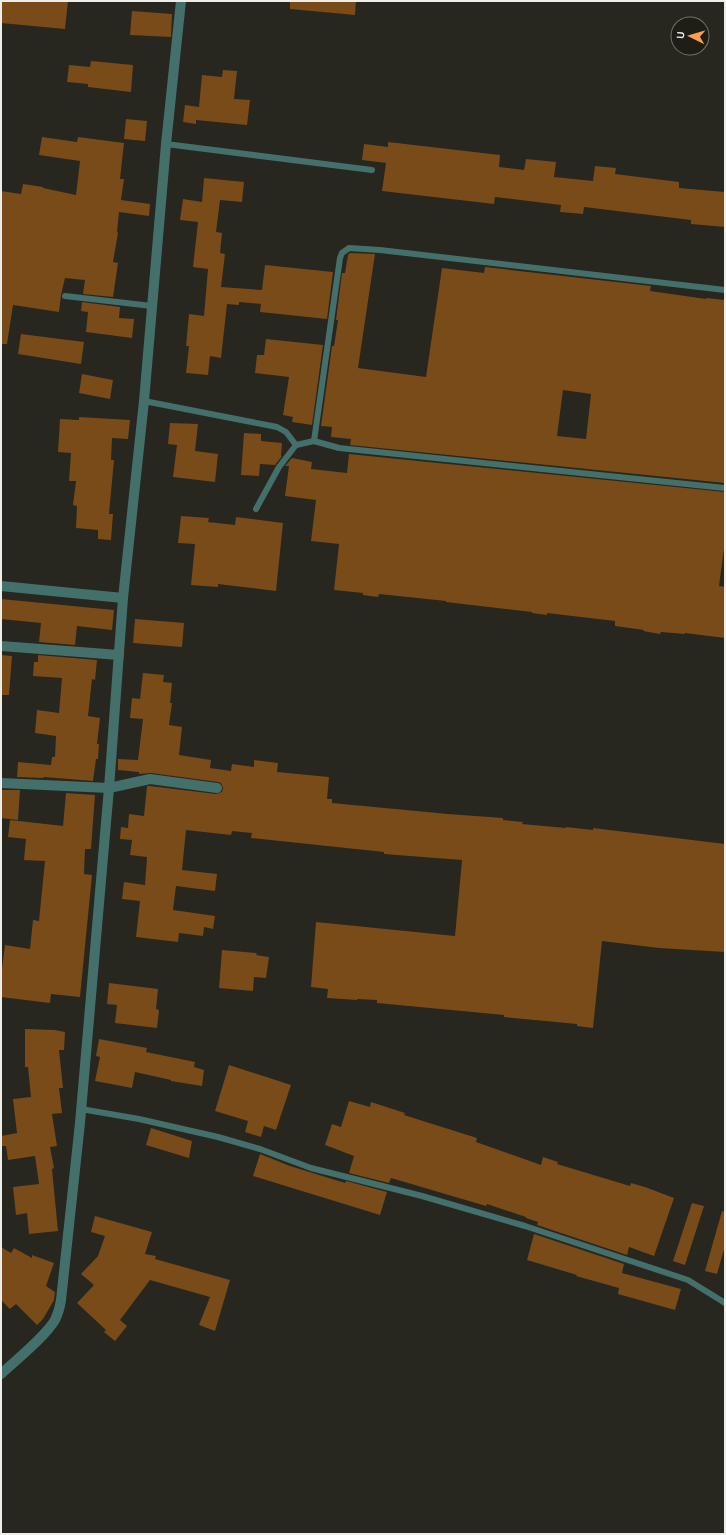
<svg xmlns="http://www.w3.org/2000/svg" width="726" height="1535" font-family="Karla,sans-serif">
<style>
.building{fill:#784b19;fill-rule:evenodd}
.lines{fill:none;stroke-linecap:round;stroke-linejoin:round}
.lane{stroke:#44706c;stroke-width:6}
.street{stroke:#44706c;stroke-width:10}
</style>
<rect width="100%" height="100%" fill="#27261f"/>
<g class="building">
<polygon points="1,1 68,1 65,29 1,23"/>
<polygon points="290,1 356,1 355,15 290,9"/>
<polygon points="132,11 172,14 171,37 130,35"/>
<polygon points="91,61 133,65 131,92 88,87 88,84 67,82 69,65 90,67"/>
<polygon points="223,70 237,71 234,99 250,100 247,125 196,120 196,124 183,122 185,105 199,107 202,75 222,77"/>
<polygon points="126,119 147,121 145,141 124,139"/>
<polygon points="42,137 77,142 78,137 124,143 120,179 124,179 121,200 150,204 149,216 119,212 117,232 118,233 113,262 118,263 113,297 83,294 85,280 65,278 61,295 59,312 13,305 7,344 1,344 1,191 21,194 23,184 43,187 43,188 76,195 80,161 39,155"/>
<polygon points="388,142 500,155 499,167 524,170 526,159 556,162 554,177 593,181 595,166 616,168 615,174 679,182 679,188 725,192 725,227 691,224 691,220 584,207 583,214 560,212 561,205 495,197 494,204 382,191 386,163 362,160 364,144 388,147"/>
<polygon points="204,178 244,182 242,202 220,200 216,232 222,233 220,253 225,254 221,287 262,290 265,265 333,272 327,319 260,312 261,304 239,302 239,305 227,304 221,358 210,356 208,375 186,373 189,346 186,346 189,314 204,316 208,269 193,267 198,222 180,220 183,199 202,202"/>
<path d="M 350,253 L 375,254 L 358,368 L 426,377 L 442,268 L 484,273 L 485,267 L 651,286 L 650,291 L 706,299 L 706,298 L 725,300 L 725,483 L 350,445 L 351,439 L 331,437 L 332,427 L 321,426 L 332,346 L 334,346 L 338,320 L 336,320 L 342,273 L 345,273 L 348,255 ZM 563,390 L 591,394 L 586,439 L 557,436 Z"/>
<polygon points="82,302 120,307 119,318 134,319 132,338 86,332 88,312 81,311"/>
<polygon points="21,334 84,342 81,364 18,354"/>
<polygon points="266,339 323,345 312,425 292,422 293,417 283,415 289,377 255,373 257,355 264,355"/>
<polygon points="82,374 113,380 110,399 79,393"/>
<polygon points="79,417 130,420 128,439 112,438 111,460 114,460 109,514 113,514 111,540 98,539 98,530 76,528 77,506 73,505 76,481 69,481 71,453 58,452 60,419 79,420"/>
<polygon points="170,423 198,424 195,451 218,454 215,482 173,477 177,445 168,444"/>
<polygon points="244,433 261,434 261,441 282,443 281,456 282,456 275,465 260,464 259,476 241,475"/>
<polygon points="349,454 725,492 725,541 719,586 725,587 725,638 685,633 685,634 661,632 660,634 643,631 644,630 615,626 615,621 547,613 547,615 532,613 532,612 446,602 446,601 408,597 379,594 378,597 363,595 363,593 334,590 339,544 311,541 316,500 285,496 289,466 285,466 292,458 312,462 311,469 347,473"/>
<polygon points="181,516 209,518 208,522 235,525 236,517 283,523 276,591 218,584 218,587 191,585 195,544 178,543"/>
<polygon points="1,599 114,610 112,630 77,626 75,645 39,642 41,623 1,619"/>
<polygon points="135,619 184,623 182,647 133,643"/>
<polygon points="1,655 12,656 9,695 1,695"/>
<polygon points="38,655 97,660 95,680 92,679 88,716 100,718 97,744 99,744 98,759 96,759 93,781 44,777 43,778 17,777 18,762 51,765 52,757 55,757 56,736 35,733 37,710 59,713 62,678 33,676 34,662 38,662"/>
<polygon points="143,673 164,675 163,682 172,683 170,703 172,703 169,725 182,727 179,755 211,760 210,768 231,771 232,764 254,767 254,760 278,763 277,772 329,777 327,799 332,799 332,803 448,814 503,818 503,820 523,822 522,824 566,828 566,827 593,830 593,828 725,844 725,952 659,948 602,941 593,1028 577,1026 577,1024 504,1017 504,1015 377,1003 377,1000 357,999 357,1000 327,998 328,989 311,987 316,922 455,936 462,860 384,854 384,852 251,838 252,833 232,831 231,835 186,830 182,870 217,874 215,891 176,886 173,910 215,916 213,929 204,927 203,936 179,933 178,942 136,937 140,901 122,899 124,882 145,885 147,857 130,855 132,840 120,839 121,827 128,828 129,814 144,816 147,786 150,786 216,794 222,792 223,788 221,783 218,782 151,773 139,774 139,772 118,770 118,759 138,760 143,719 130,718 132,698 140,699"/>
<polygon points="1,790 20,790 18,820 1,818"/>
<polygon points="66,793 95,795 91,849 85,849 84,874 92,875 80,997 51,994 50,1003 1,997 2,986 1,985 1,976 5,945 30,949 33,920 39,921 45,861 24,860 26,839 8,837 10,820 63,826"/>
<polygon points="222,950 257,953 256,955 269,957 266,978 254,977 253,991 219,988"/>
<polygon points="109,983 158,989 156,1009 159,1010 157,1028 115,1023 117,1005 107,1004"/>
<polygon points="25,1029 55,1030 65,1032 64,1050 59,1050 63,1088 59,1088 62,1113 52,1114 57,1146 50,1147 54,1168 52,1169 58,1231 29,1234 27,1213 16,1215 13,1187 39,1184 35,1156 8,1160 6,1146 1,1146 1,1136 17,1133 13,1099 31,1097 28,1067 25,1067"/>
<polygon points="99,1039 147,1048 146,1052 195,1062 194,1067 204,1070 202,1086 171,1081 171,1080 135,1072 132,1088 95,1081 100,1057 96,1056"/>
<polygon points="229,1065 291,1085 276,1130 264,1126 261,1137 245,1132 248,1121 215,1111"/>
<polygon points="349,1101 370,1107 371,1102 405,1113 404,1115 477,1138 476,1142 541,1165 543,1157 558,1162 557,1164 630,1186 631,1183 645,1187 674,1198 654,1256 629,1247 627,1255 537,1225 538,1222 526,1218 526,1217 487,1204 486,1206 391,1178 389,1183 349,1173 354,1156 325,1145 332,1124 341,1127"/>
<polygon points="151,1128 192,1141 189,1158 146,1145"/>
<polygon points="260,1154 290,1166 345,1183 346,1181 387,1192 380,1215 253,1176"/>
<polygon points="692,1203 704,1206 685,1265 673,1261"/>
<polygon points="722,1211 725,1212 725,1246 717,1274 705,1271"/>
<polygon points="95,1216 152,1232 145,1254 156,1256 155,1259 230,1280 215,1331 199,1325 210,1297 150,1280 120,1320 127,1326 115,1341 104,1332 106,1330 77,1303 94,1285 81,1274 98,1256 105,1236 91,1232"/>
<polygon points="534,1234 624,1264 622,1273 681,1289 675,1310 618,1294 619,1288 576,1276 577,1275 527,1260"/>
<polygon points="1,1247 11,1253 14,1248 32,1258 32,1255 54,1263 46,1286 55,1292 54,1300 43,1319 37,1325 16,1304 10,1309 1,1300"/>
</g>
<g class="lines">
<g class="lane">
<polyline points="166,144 372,170"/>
<polyline points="65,296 152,306"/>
<polyline points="144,401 277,427 286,432 296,445 314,441 339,448 725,488"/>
<polyline points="314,441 340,258 342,253 349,248 380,250 725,290"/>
<polyline points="256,509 279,467 296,445"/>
<polyline points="81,1109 139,1119 218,1137 260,1149 311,1168 422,1196 525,1226 688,1280 725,1303"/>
</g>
<g class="street">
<polyline points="1,586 123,598"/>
<polyline points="1,646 119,655"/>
<polyline points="1,783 109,788 150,779 217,788"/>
<path d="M 1,1374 C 16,1360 45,1337 55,1320 C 58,1314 60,1307 61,1300 L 80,1123 L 109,788 L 123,598 L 144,401 L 166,144 L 181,1"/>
</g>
</g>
<rect width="726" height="1535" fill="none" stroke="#eeeee9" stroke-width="4"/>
<g transform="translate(690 36) rotate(275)"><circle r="19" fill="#1e1d16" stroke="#71716a"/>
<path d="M0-3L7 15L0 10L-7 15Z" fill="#fb9e51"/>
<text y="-6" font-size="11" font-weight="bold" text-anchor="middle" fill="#eeeee9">U</text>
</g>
</svg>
